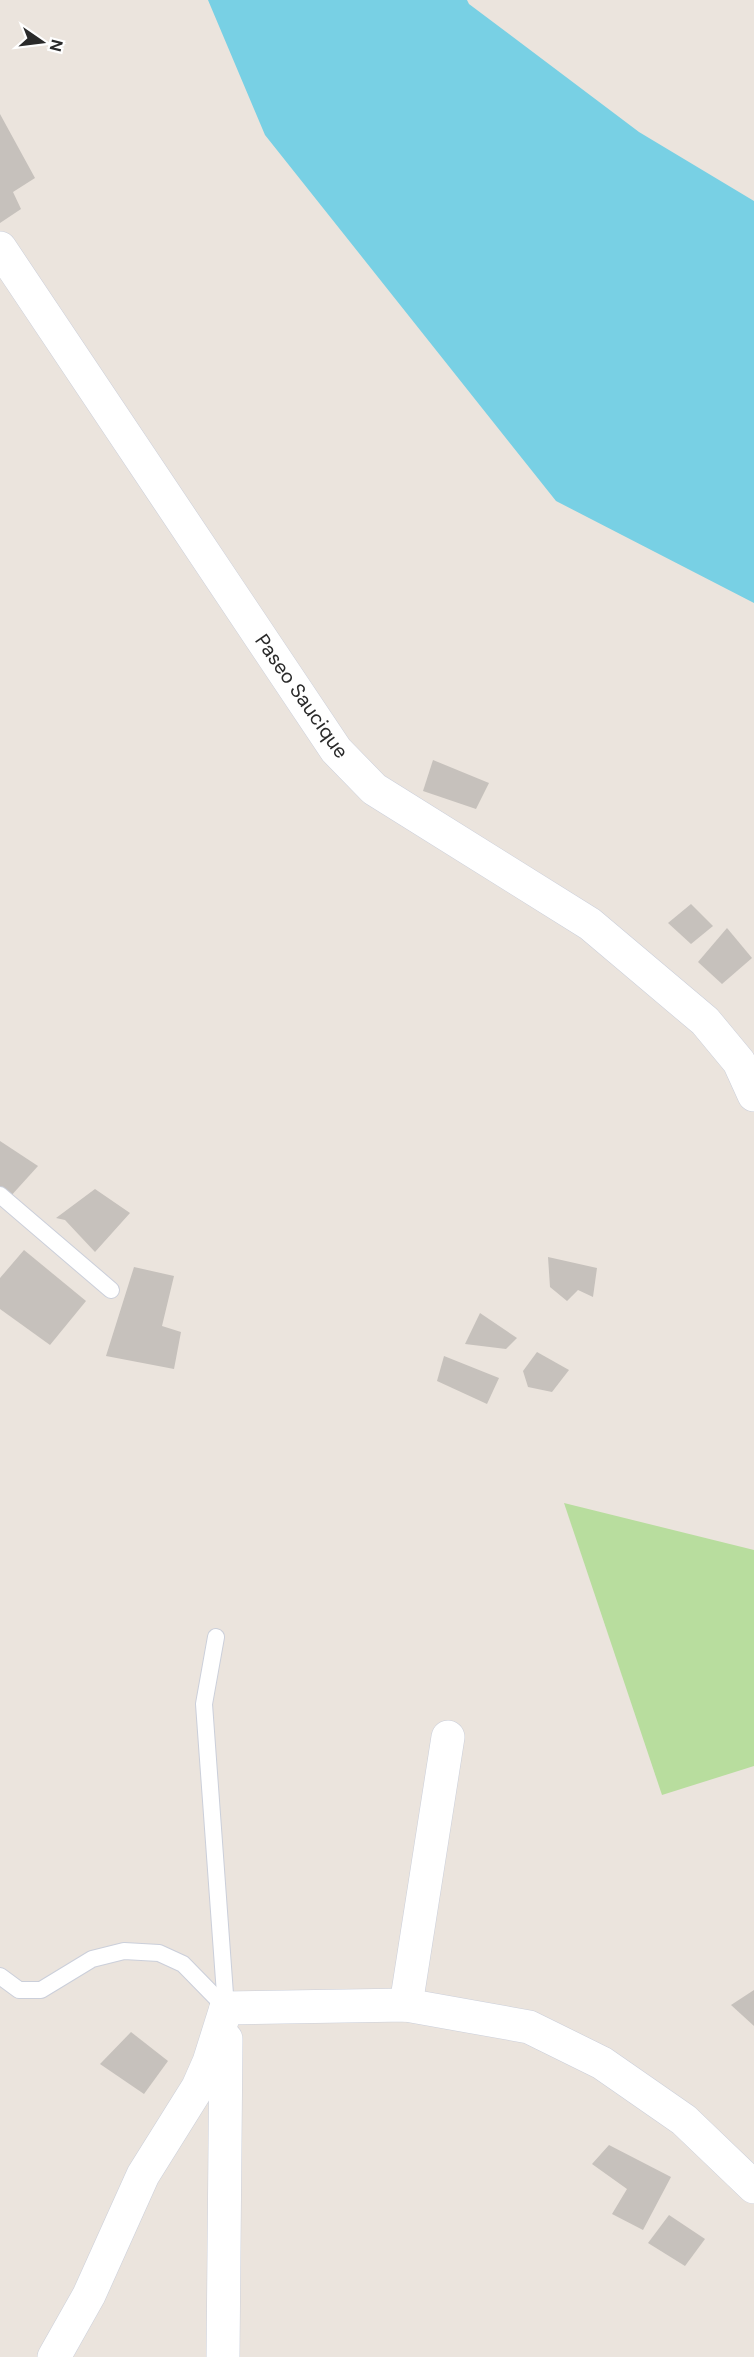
<svg xmlns="http://www.w3.org/2000/svg" width="754" height="2357" font-family="'DM Sans',sans-serif">
<style>
.green{fill:#b8dd9e}
.water{fill:#78d0e4}
.building{fill:#c6c1bc}
.lines{fill:none;stroke-linecap:round;stroke-linejoin:round}
.service-casing{stroke:#cbcfda;stroke-width:18}
.minor-casing{stroke:#cbcfda;stroke-width:34}
.tertiary-casing{stroke:#cbcfda;stroke-width:34}
.service{stroke:#fff;stroke-width:16}
.minor{stroke:#fff;stroke-width:33}
.tertiary{stroke:#fff;stroke-width:33}
.labels{text-anchor:middle;dominant-baseline:central;stroke-width:6;stroke-linejoin:round;paint-order:stroke}
.street-label{font-size:20px;fill:#2a2a2a;stroke:#fff}
</style>
<rect width="100%" height="100%" fill="#ebe4dd"/>
<polygon class="green" points="564,1503 754,1550 754,1766 662,1795"/>
<polygon class="water" points="208,0 467,0 469,4 639,132 754,201 754,603 556,501 265,135"/>
<g class="building">
<polygon points="0,114 35,178 13,192 21,209 0,223"/>
<polygon points="433,760 489,783 476,809 423,791"/>
<polygon points="691,904 713,926 691,944 668,923"/>
<polygon points="727,928 752,958 722,984 698,962"/>
<polygon points="0,1141 38,1166 9,1198 0,1191"/>
<polygon points="95,1189 130,1213 95,1252 65,1220 56,1218"/>
<polygon points="24,1250 86,1301 50,1345 0,1309 0,1278"/>
<polygon points="548,1257 597,1268 593,1297 578,1290 567,1301 550,1287"/>
<polygon points="134,1267 174,1276 162,1326 181,1332 174,1369 106,1356"/>
<polygon points="480,1313 517,1338 506,1349 465,1344"/>
<polygon points="537,1352 569,1370 552,1392 528,1387 523,1371"/>
<polygon points="444,1356 499,1378 487,1404 437,1381"/>
<polygon points="754,1990 754,2026 731,2005"/>
<polygon points="131,2032 168,2061 144,2094 100,2064"/>
<polygon points="609,2145 671,2177 643,2230 612,2214 627,2189 592,2164"/>
<polygon points="669,2215 705,2239 685,2266 648,2243"/>
</g>
<g class="lines">
<g class="service-casing">
<g id="service">
<polyline points="0,1195 111,1290"/>
<polyline points="216,1637 204,1704 226,2008"/>
<polyline points="0,1976 19,1990 41,1990 92,1959 124,1951 159,1953 183,1964 226,2008"/>
</g>
</g>
<g class="minor-casing">
<g id="minor">
<polyline points="406,2005 448,1737"/>
<polyline points="226,2008 406,2005 529,2027 602,2063 684,2120 754,2187"/>
<polyline points="54,2357 89,2295 143,2175 198,2087 209,2062 226,2008"/>
<polyline points="223,2357 226,2039"/>
</g>
</g>
<g class="tertiary-casing">
<polyline id="tertiary" points="0,248 336,750 374,789 590,924 705,1021 739,1062 754,1095"/>
</g>
<use href="#service" class="service"/>
<use href="#minor" class="minor"/>
<use href="#tertiary" class="tertiary"/>
</g>
<g class="labels">
<g class="street-label">
<text transform="translate(302 696) rotate(55)">Paseo Saucique</text>
</g>
</g>
<g transform="translate(42 42) rotate(104)" stroke="#ffffff" stroke-width="4.5" paint-order="stroke">
<path d="M0-4.5L10 22L0 15L-10 22Z" fill="#2a2a2a"/>
<text y="-9" font-size="16" font-weight="bold" text-anchor="middle" fill="#2a2a2a">N</text>
</g>
</svg>
